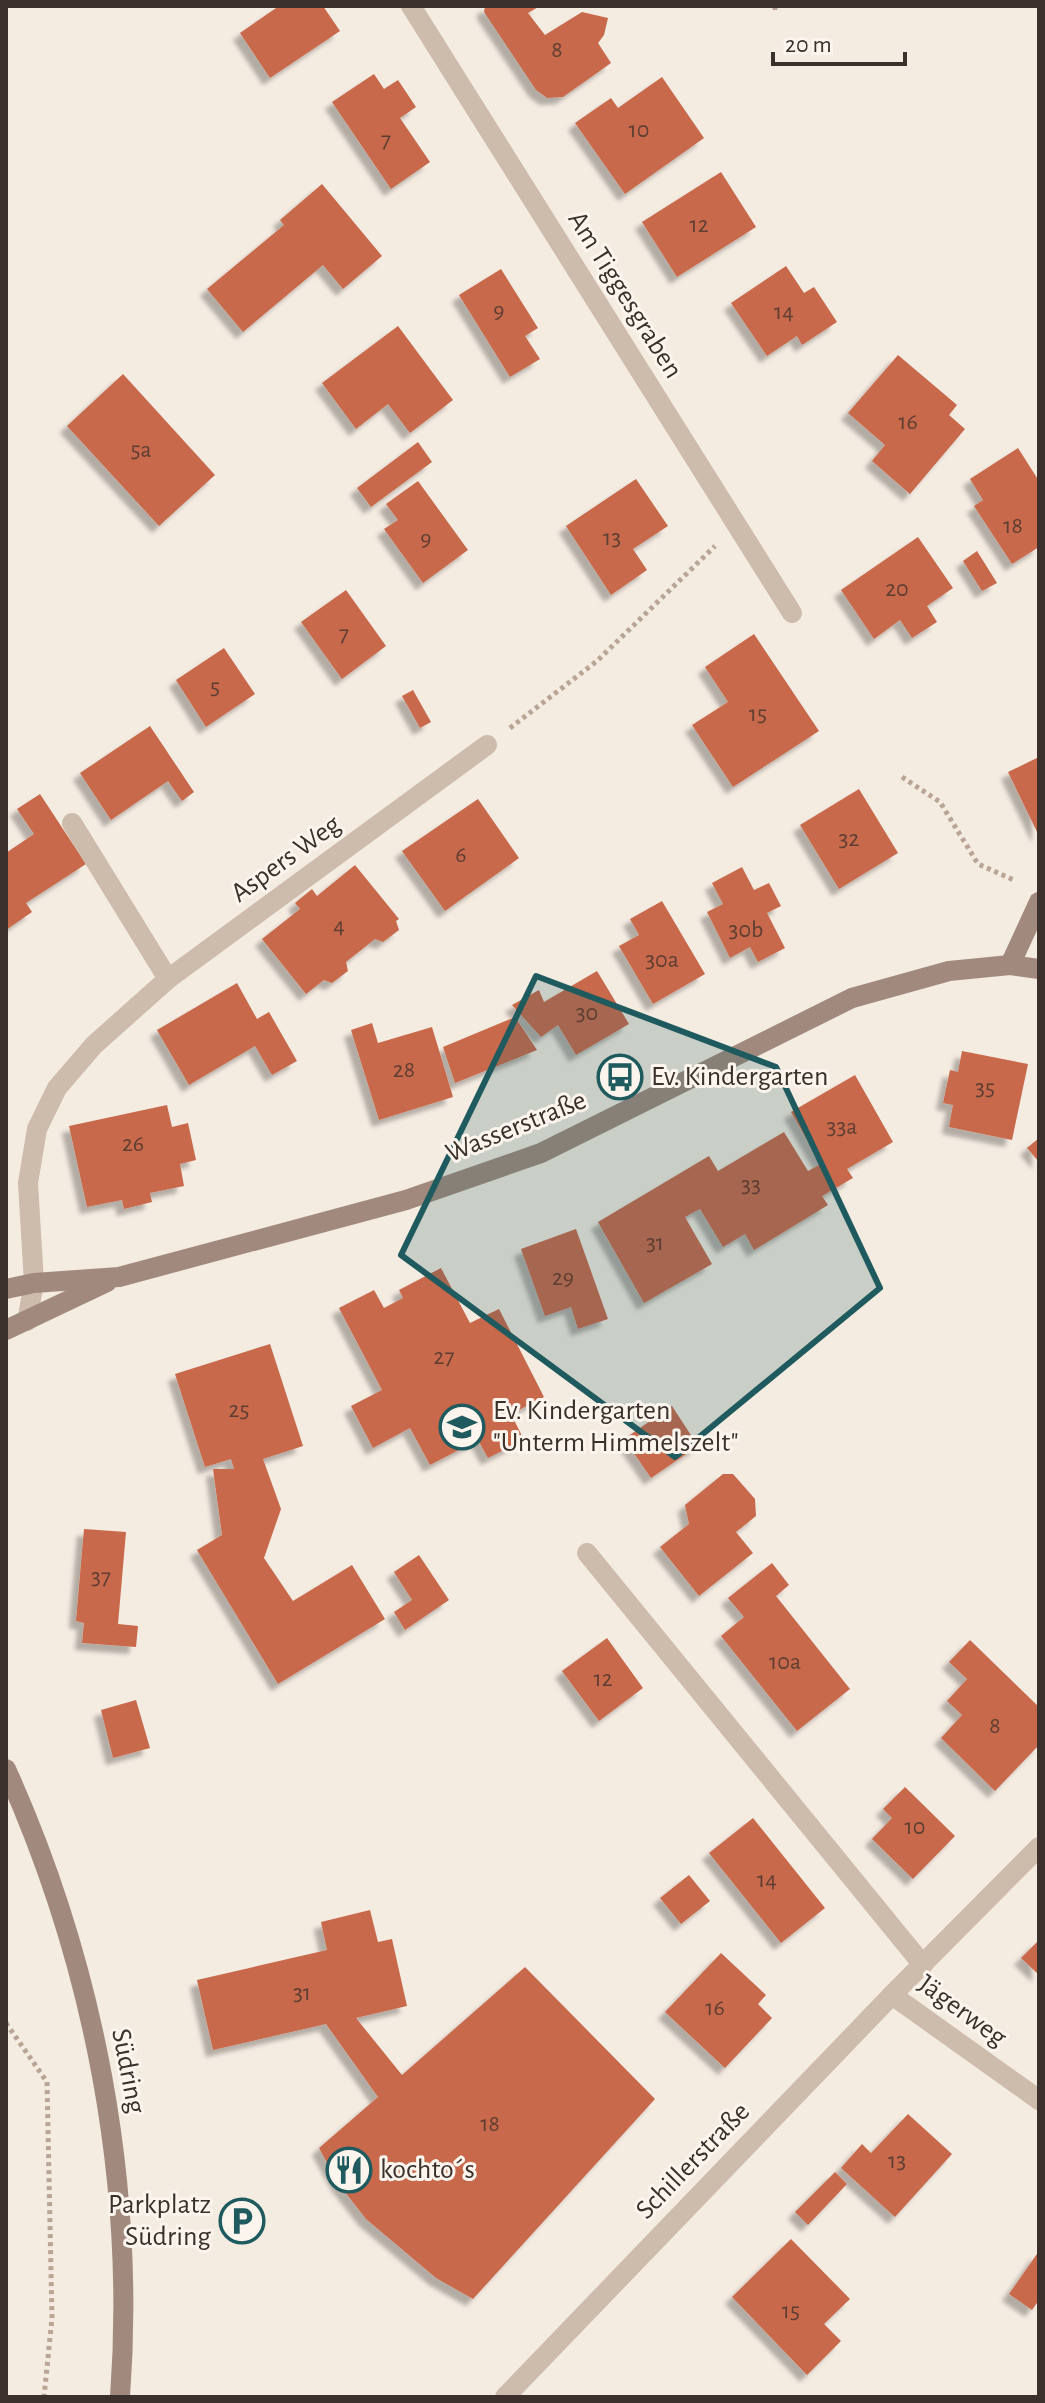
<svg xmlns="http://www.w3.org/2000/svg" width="1045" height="2403" font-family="'Alegreya Sans',sans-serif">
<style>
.building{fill:#c8694b;filter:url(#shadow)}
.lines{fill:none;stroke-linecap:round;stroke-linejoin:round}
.path{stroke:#b9a596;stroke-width:5;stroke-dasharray:4 4;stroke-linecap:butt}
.lane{stroke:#cdbbac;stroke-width:20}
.street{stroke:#cdbbac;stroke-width:20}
.secondary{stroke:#a18a7d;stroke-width:20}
.marked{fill:#1f5a5e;fill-opacity:0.2;stroke:#1f5a5e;stroke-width:6;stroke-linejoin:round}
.labels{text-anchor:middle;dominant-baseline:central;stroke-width:6;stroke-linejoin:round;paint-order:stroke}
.number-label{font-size:24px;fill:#5e3e33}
.street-label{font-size:28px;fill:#3b302b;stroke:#fbf5ee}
.poi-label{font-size:28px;fill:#3b302b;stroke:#fbf5ee;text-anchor:start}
</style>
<defs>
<filter id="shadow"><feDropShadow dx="-7" dy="7" stdDeviation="2" flood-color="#0004"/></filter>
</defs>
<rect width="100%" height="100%" fill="#f4ebe1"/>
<g class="building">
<polygon points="279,6 323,6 340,31 270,78 240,33"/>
<polygon points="485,6 540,6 528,13 545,35 582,12 608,18 604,35 598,43 611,63 563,97 547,98 536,90 484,12"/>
<polygon points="374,74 384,89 398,80 416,107 400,118 430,162 391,189 332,102"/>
<polygon points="662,77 704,138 625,194 575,123 611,98 618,108"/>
<polygon points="721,172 756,227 677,277 642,222"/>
<polygon points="322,184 382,256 343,289 323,265 243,332 207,289 284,225 280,220"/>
<polygon points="786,266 804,293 814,287 837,322 802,345 797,336 767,356 731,303"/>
<polygon points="501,269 538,328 525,336 540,359 510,377 459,295"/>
<polygon points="398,326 453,400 410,433 388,404 356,429 322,383"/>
<polygon points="898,355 957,405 949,415 965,429 910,494 872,461 885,445 848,413"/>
<polygon points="123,374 215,475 159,526 67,426"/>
<polygon points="418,442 432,462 371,507 357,488"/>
<polygon points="1018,448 1039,481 1039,547 1012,564 974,506 983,500 970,479"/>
<polygon points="636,479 668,526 633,549 647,570 611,595 566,526"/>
<polygon points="418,481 468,550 423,583 384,529 398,520 386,504"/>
<polygon points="918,537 953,588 927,606 937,622 912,638 900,620 874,639 841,590"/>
<polygon points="977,551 997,583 982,591 963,561"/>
<polygon points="346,590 386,646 342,679 301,622"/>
<polygon points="754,634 819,731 733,787 692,725 728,702 705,667"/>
<polygon points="224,648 255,694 206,727 176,680"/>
<polygon points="413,690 431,722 420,728 402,696"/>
<polygon points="150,726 194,792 182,801 168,781 111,820 80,773"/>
<polygon points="1039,757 1039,836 1008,772"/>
<polygon points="859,789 898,853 839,889 800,825"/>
<polygon points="40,794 86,864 26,903 32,912 6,930 6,853 34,834 17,809"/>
<polygon points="478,799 519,858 445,911 402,851"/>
<polygon points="355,865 399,919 396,921 399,930 383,942 375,939 346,962 348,971 332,983 324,980 306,994 262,939 300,909 295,903 312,889 317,896"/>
<polygon points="742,867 754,890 769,883 781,906 767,913 785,948 758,962 750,947 730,958 707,912 723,904 712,883"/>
<polygon points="662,901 705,974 653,1004 619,946 639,935 630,919"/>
<polygon points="597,971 629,1024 576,1055 558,1025 541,1037 512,1005 539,990 544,1002"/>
<polygon points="237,983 257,1019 269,1012 297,1061 272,1075 255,1046 189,1085 157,1030"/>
<polygon points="515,1017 537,1050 455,1083 443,1047"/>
<polygon points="372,1023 378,1043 432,1027 453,1097 379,1120 351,1030"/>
<polygon points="962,1051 1028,1064 1012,1140 949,1127 953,1105 943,1103 950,1070 958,1072"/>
<polygon points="855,1075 893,1142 847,1169 853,1178 822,1196 828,1205 754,1250 745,1234 723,1247 700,1209 685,1217 712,1264 644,1303 598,1222 709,1156 718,1171 784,1132 808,1171 821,1164 791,1112"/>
<polygon points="167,1105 172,1127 188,1123 196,1160 180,1164 184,1186 150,1193 152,1202 124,1209 122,1200 87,1207 69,1126"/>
<polygon points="1039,1138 1039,1162 1027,1148"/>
<polygon points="576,1229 608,1319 578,1329 571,1307 545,1316 521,1249"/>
<polygon points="441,1268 470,1323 499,1309 544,1397 511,1414 524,1440 488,1458 478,1440 430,1465 410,1428 373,1448 351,1406 382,1390 339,1308 374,1290 384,1308 403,1298 399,1290"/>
<polygon points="270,1344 303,1446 263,1459 281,1509 264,1558 293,1601 352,1565 385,1619 278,1684 197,1550 222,1535 213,1469 234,1469 231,1459 205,1467 175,1374"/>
<polygon points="672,1406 698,1446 651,1478 624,1439"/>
<polygon points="723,1474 733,1474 755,1499 756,1516 736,1532 753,1553 699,1596 660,1547 689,1524 685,1505"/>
<polygon points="84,1529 126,1532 118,1624 138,1626 136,1647 82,1643 84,1623 76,1621"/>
<polygon points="419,1555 449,1600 405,1630 394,1612 412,1600 394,1572"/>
<polygon points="772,1563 789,1585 776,1596 850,1689 797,1731 721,1636 744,1617 728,1598"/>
<polygon points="607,1638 643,1688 599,1721 562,1671"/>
<polygon points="970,1640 1039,1707 1039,1745 995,1791 941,1738 962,1715 947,1701 967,1679 949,1662"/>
<polygon points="136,1700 150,1748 113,1758 101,1710"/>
<polygon points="905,1787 955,1836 913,1879 872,1839 892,1818 883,1809"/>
<polygon points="753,1818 825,1908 781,1943 709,1853"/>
<polygon points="689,1875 710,1901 681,1924 660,1898"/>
<polygon points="370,1910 378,1942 392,1939 407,2006 356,2018 402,2075 525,1967 655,2099 473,2299 436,2278 366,2219 338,2183 319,2148 378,2097 326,2024 213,2050 197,1980 327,1950 321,1922"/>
<polygon points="1039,1940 1039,1975 1021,1958"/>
<polygon points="721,1953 766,1995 758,2004 772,2018 725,2068 665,2012"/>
<polygon points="908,2114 952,2154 895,2217 841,2168 862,2144 871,2153"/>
<polygon points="835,2172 847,2184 808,2225 795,2212"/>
<polygon points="791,2239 850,2299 824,2324 841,2341 807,2375 732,2297"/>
<polygon points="1039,2251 1039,2300 1032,2310 1009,2294"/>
</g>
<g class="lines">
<g class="path">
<polyline points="775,10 775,6"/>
<polyline points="510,728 597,661 715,546"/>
<polyline points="902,777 940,802 978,864 1016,881"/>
<polyline points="6,2023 47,2082 52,2318 44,2397"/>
</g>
<polyline class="lane" points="72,823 168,979"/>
<g class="street">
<polyline points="411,6 792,613"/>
<polyline points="27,1321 34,1283 28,1183 37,1129 57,1088 94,1045 168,979 487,745"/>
<polyline points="587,1553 923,1965"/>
<polyline points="892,1995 1039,2100"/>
<polyline points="505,2397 892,1995 1039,1847"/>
</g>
<g class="secondary">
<polyline points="1010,965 1039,902"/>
<polyline points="6,1289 34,1283 119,1277 406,1200 541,1153 852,998 949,971 1010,965 1039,969"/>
<polyline points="6,1330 107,1282"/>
<path d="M 6,1769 C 94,1964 136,2183 120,2397"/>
</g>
</g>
<path class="marked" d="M 536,976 L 776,1067 L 880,1288 L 675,1457 L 401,1255 Z"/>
<defs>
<g id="bus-ring" transform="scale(2.3)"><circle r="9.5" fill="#fbf5ee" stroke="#1f5a5e" stroke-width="1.5"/><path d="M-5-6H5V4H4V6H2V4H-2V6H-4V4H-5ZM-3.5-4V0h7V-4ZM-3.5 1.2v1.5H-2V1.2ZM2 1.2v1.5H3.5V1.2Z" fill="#1f5a5e"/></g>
<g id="school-ring" transform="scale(2.3)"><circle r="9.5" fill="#fbf5ee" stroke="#1f5a5e" stroke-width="1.5"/><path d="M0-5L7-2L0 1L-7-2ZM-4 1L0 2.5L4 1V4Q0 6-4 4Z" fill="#1f5a5e"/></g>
<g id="restaurant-ring" transform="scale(2.3)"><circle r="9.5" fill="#fbf5ee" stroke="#1f5a5e" stroke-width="1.5"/><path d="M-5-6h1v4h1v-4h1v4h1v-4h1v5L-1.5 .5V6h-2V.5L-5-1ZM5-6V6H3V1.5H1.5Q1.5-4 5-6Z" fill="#1f5a5e"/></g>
<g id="parking-ring" transform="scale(2.3)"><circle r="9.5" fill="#fbf5ee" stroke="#1f5a5e" stroke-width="1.5"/><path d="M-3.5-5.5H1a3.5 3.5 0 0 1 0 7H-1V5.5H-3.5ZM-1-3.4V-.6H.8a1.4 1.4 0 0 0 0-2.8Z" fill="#1f5a5e"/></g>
</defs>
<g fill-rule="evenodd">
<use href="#bus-ring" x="620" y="1077"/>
<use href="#school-ring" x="462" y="1427"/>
<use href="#restaurant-ring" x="349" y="2170"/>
<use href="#parking-ring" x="242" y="2221"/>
</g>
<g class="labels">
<g class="number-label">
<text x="557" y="50">8</text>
<text x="639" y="130">10</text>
<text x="386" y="140">7</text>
<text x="699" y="225">12</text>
<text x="499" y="311">9</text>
<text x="784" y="312">14</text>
<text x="908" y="422">16</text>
<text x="141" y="450">5a</text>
<text x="1013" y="526">18</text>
<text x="612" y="538">13</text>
<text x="426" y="539">9</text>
<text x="897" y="589">20</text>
<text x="344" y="634">7</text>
<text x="215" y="687">5</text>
<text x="758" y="714">15</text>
<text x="849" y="839">32</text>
<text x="461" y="855">6</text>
<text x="339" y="926">4</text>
<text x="746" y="930">30b</text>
<text x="662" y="960">30a</text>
<text x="587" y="1013">30</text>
<text x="404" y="1070">28</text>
<text x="985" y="1088">35</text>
<text x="842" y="1127">33a</text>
<text x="133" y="1144">26</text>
<text x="751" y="1185">33</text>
<text x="655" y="1243">31</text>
<text x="563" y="1278">29</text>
<text x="444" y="1357">27</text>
<text x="239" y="1410">25</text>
<text x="101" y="1577">37</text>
<text x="785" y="1662">10a</text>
<text x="603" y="1679">12</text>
<text x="995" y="1726">8</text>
<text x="915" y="1827">10</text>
<text x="767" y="1880">14</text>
<text x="302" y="1993">31</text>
<text x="715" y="2008">16</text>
<text x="490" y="2124">18</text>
<text x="897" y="2161">13</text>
<text x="791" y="2311">15</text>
</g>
<g class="street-label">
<text transform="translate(625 295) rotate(58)">Am Tiggesgraben</text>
<text transform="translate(286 859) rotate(-36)">Aspers Weg</text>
<text transform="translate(516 1127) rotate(-22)">Wasserstraße</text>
<text transform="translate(962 2011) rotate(36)">Jägerweg</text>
<text transform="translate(128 2071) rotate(79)">Südring</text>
<text transform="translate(693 2161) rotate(-46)">Schillerstraße</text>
</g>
<g class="poi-label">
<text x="651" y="1077">Ev. Kindergarten</text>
<text x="493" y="1411">Ev. Kindergarten<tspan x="493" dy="32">"Unterm Himmelszelt"</tspan></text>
<text x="380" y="2170">kochto´s</text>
<text x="211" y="2205" text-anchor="end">Parkplatz<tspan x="211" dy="32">Südring</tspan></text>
</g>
</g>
<rect width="1045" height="2403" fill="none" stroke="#3b302b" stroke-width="16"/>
<path d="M773 52v12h132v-12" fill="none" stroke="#3b302b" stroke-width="4"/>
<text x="785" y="52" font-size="24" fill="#3b302b" stroke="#fbf5ee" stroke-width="6" paint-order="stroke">20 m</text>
</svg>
